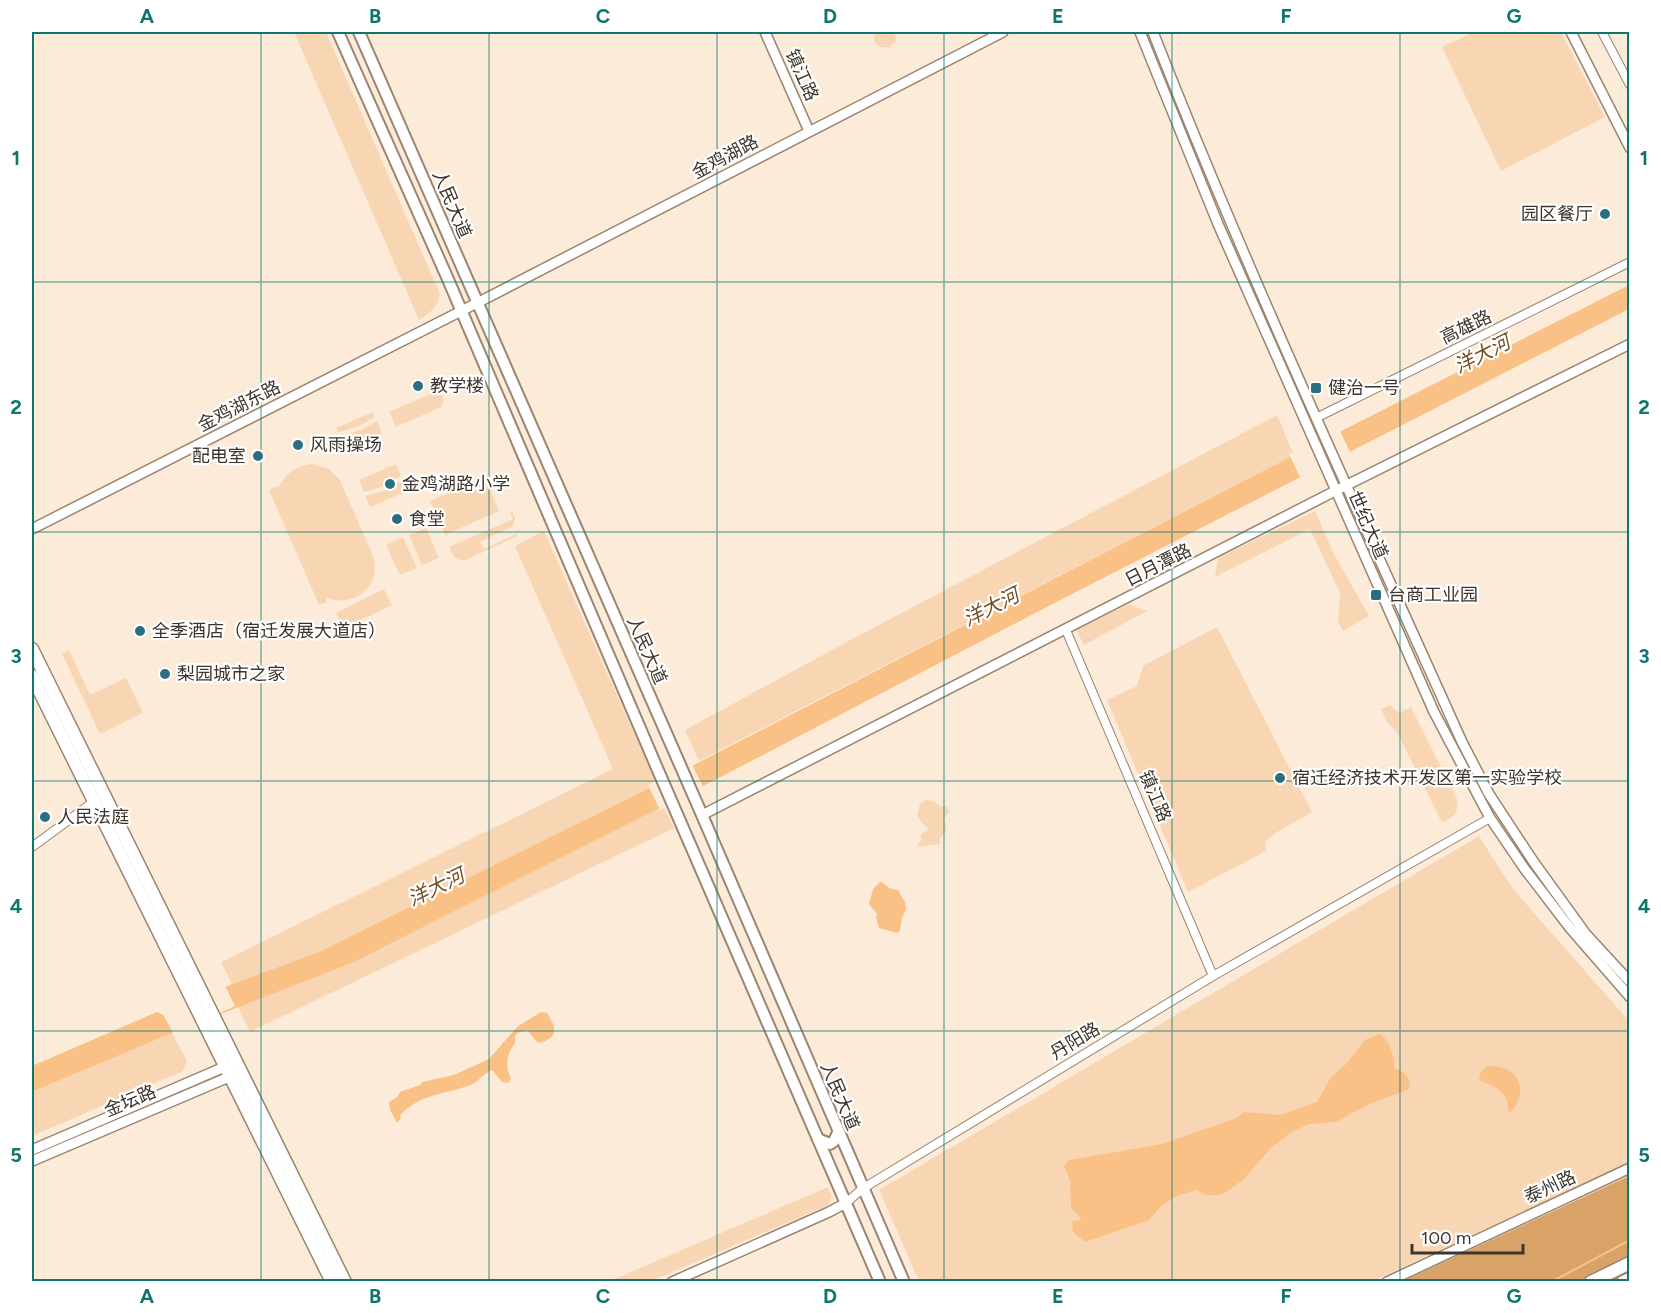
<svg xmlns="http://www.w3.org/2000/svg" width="1661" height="1313" font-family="Figtree,'Noto Sans SC',sans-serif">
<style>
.green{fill:#f9d6b3}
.forest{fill:#d9a368}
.water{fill:#fac186}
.pier{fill:#fdebd9}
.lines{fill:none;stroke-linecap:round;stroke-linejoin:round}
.stream{stroke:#fac186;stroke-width:2}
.minor-casing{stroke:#998570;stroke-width:10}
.tertiary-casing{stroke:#998570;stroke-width:12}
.secondary-casing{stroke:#998570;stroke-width:14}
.primary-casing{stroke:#998570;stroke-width:15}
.trunk-casing{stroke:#998570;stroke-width:15}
.minor{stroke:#fff;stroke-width:8}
.tertiary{stroke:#fff;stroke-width:9}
.secondary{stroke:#fff;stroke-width:10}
.primary{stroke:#fff;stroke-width:12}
.trunk{stroke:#fff;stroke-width:12}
.grid{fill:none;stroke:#0f766e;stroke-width:1.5;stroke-opacity:0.55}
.poi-dot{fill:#2a6e7f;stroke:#fff;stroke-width:2}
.labels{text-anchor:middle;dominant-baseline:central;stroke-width:4.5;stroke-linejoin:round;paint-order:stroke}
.street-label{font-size:18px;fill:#3d352c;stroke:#fff}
.poi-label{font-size:18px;fill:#3d352c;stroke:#fff;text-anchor:start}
.water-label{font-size:20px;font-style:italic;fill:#734e22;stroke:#fff}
.neatline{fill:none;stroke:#0f766e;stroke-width:2}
.grid-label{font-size:20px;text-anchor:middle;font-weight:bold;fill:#0f766e}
</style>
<rect width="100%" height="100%" fill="#fdebd9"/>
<g class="green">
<path d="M 294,32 L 326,32 L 440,294 C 437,308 431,312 419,320 Z"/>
<polygon points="875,32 895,32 896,41 890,47 879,47 874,41"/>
<polygon points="1474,32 1561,32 1605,117 1501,171 1442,47"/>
<polygon points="435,392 441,394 444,400 441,407 396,427 389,412"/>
<polygon points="373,412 375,417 357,427 338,432 336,428"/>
<polygon points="1277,415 1294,455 699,761 685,730 854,638"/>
<polygon points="377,421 382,433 345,449 340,437 361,430"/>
<path d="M 313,464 L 329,469 L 340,480 L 373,556 C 383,586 353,608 326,598 L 327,602 L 319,605 L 269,490 L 277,486 L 278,488 C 286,473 296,465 313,464 Z"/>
<polygon points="396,464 401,476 382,487 364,492 359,480"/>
<polygon points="485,477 499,511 445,535 430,501"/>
<polygon points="403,480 408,491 370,507 365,496 384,491"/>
<path d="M 512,511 L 515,519 L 513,526 L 480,542 L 484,549 L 516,534 L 517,536 L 466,560 C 456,561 452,556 449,547 L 513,519 L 510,512 Z"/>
<polygon points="1315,511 1335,556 1369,616 1343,631 1338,622 1340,593 1310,529 1215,577 1218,558"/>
<polygon points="426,528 439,558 422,565 409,535"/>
<polygon points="544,531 656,783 649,788 319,952 232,984 221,962 613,769 515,546"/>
<polygon points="403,537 417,568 400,575 386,545"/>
<polygon points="384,589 392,605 344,628 336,613"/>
<polygon points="1129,604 1147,611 1084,645 1076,630"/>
<polygon points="1217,627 1312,812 1274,834 1265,842 1266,851 1188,892 1107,700 1137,686 1143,666"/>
<polygon points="69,650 90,695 126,678 143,713 100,734 62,654"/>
<path d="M 1390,705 L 1399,713 L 1411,707 L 1457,799 C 1459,813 1454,817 1442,823 L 1397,732 L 1387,722 L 1381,709 Z"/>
<polygon points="926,800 934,801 940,807 946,805 949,811 944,820 947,830 940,838 940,844 917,847 921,840 921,834 929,829 922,823 917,815 920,804"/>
<polygon points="663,805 674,828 250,1032 238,1007 352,963"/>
<polygon points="1479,836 1513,889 1629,1021 1629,1163 1373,1281 919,1281 879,1190"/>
<polygon points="172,1033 187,1061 183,1071 32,1136 32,1092"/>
<polygon points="828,1187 832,1197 828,1205 670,1273 649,1281 610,1281"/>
</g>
<polygon class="forest" points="1629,1176 1629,1277 1620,1281 1401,1282"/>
<g class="water">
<polygon points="1629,285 1629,309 1068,596 713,781 352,963 172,1033 32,1092 32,1066 157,1012 165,1016 232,984 319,952 649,788 1294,455"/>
<polygon points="880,882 882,882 889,888 898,890 905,902 906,909 902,918 900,930 897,933 879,928 876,918 877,914 869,904 873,889"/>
<path d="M 541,1012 L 547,1013 C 557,1028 559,1038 538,1043 L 527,1030 L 517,1033 L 515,1037 L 515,1043 C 507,1054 504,1065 511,1078 L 508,1083 L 502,1082 L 492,1070 C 484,1073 480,1080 473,1084 C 446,1095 423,1092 400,1115 L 401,1118 L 397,1123 L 390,1110 L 389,1102 L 397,1097 L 400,1092 L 420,1085 L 422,1082 L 454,1075 L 489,1059 L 518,1026 Z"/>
<path d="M 1379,1034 C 1389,1038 1395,1057 1394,1068 C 1404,1072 1412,1077 1409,1089 L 1367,1105 L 1336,1122 L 1309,1124 L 1290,1133 L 1271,1148 L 1243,1180 L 1228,1191 L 1219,1195 L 1207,1195 L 1196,1190 L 1177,1196 L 1161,1206 L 1149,1220 L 1085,1242 L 1073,1232 L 1072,1221 L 1080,1220 L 1081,1217 L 1071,1209 L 1070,1180 L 1064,1166 L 1069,1160 L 1162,1144 L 1237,1118 L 1244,1112 L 1280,1115 L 1317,1102 L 1331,1077 L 1346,1064 L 1365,1040 Z"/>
<path d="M 1489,1066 C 1518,1065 1531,1091 1510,1112 L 1508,1112 C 1510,1092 1496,1087 1479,1080 C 1480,1072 1482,1069 1489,1066 Z"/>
</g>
<g class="pier">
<polygon points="1339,429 1351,454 1300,477 1289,454"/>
<polygon points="691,762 704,789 660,810 648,785"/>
<polygon points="225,986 235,1006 174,1035 164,1016"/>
</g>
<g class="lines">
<polyline class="stream" points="1551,1282 1630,1240"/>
<g class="minor-casing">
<g id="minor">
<polyline points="1602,32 1630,85"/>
<polyline points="1316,418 1630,262"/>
<polyline points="1066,630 1213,976"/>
<polyline points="32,847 96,800"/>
<polyline points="846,1203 862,1189 1213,976 1490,818"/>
</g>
</g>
<g class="tertiary-casing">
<g id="tertiary">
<polyline points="765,32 809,131"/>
<polyline points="1140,32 1218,224 1434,712 1490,818 1524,868 1570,928 1630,997"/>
<path d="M 1153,32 C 1247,272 1356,506 1462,742 L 1489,794 L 1533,861 L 1585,933 L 1630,982"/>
<polyline points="1571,32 1630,148"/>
<polyline points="32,529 477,303 1003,32"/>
<polyline points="702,815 1335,491 1630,344"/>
<polyline points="32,1150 229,1065"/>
<polyline points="32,1161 236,1074"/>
<polyline points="672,1282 829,1212 846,1203"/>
<polyline points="1387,1282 1630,1168"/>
</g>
</g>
<g class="secondary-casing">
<g id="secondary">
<polyline points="338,32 447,277 657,768 880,1282"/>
<polyline points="359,32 702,815 904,1282"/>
<polyline points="818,1139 830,1144 834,1141 838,1133"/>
</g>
</g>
<g class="primary-casing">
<polyline id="primary" points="1591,1282 1630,1263"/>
</g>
<g class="trunk-casing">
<g id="trunk">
<polyline points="32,649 345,1282"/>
<path d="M 32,676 C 132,878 232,1080 332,1282"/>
<polyline points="1623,1282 1630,1279"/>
</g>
</g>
<use href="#minor" class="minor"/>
<use href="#tertiary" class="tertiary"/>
<use href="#secondary" class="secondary"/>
<use href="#primary" class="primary"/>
<use href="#trunk" class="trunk"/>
</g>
<path class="grid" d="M 261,32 L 261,1282M 489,32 L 489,1282M 717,32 L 717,1282M 944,32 L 944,1282M 1172,32 L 1172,1282M 1400,32 L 1400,1282M 32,282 L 1630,282M 32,532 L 1630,532M 32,781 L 1630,781M 32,1031 L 1630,1031"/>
<g class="poi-dot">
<circle cx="1605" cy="214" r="6"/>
<circle cx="418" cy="386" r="6"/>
<rect x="1310" y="382" width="12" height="12" rx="3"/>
<circle cx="298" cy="445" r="6"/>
<circle cx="258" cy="456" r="6"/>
<circle cx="390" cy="484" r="6"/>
<circle cx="397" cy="519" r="6"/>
<rect x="1370" y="589" width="12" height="12" rx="3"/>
<circle cx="140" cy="631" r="6"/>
<circle cx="165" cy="674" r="6"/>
<circle cx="1280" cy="778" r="6"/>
<circle cx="45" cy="817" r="6"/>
</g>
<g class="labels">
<g class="street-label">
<text transform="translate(802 75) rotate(66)">镇江路</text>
<text transform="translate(725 157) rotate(-28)">金鸡湖路</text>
<text transform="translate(452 204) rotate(67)">人民大道</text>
<text transform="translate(1466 327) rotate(-26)">高雄路</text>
<text transform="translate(239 406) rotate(-27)">金鸡湖东路</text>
<text transform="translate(1368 525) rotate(66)">世纪大道</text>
<text transform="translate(1158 565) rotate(-27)">日月潭路</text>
<text transform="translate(647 650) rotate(66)">人民大道</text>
<text transform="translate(1155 796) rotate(67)">镇江路</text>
<text transform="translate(1075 1041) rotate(-31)">丹阳路</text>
<text transform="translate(840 1096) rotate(67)">人民大道</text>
<text transform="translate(130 1101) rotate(-23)">金坛路</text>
<text transform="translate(1550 1187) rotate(-25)">泰州路</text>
</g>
<g class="poi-label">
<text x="1593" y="214" text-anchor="end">园区餐厅</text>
<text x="430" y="386">教学楼</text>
<text x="1328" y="388">健治一号</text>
<text x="310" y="445">风雨操场</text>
<text x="246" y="456" text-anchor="end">配电室</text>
<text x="402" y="484">金鸡湖路小学</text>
<text x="409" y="519">食堂</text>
<text x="1388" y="595">台商工业园</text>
<text x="152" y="631">全季酒店（宿迁发展大道店）</text>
<text x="177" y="674">梨园城市之家</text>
<text x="1292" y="778">宿迁经济技术开发区第一实验学校</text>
<text x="57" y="817">人民法庭</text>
</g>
<g class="water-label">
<text transform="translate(1482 354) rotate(-27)">洋大河</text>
<text transform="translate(991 607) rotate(-27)">洋大河</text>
<text transform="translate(436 887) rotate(-26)">洋大河</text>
</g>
</g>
<rect width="1661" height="1313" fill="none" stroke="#ffffff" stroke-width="66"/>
<path d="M1412 1244v9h111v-9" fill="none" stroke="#3d352c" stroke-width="3"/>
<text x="1421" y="1244" font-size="18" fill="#3d352c" stroke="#ffffff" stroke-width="4.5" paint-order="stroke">100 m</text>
<rect x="33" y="33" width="1595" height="1247" class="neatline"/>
<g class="grid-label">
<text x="147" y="23">A</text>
<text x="375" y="23">B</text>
<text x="603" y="23">C</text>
<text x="830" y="23">D</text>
<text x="1058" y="23">E</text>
<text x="1286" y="23">F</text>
<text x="1514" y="23">G</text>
<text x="16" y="165">1</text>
<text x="1644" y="165">1</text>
<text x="16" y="414">2</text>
<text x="1644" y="414">2</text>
<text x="16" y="663">3</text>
<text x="1644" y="663">3</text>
<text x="16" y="913">4</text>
<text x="1644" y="913">4</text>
<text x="16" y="1162">5</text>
<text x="1644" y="1162">5</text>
<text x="147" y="1303">A</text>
<text x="375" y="1303">B</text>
<text x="603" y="1303">C</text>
<text x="830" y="1303">D</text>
<text x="1058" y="1303">E</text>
<text x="1286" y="1303">F</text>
<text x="1514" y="1303">G</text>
</g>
</svg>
